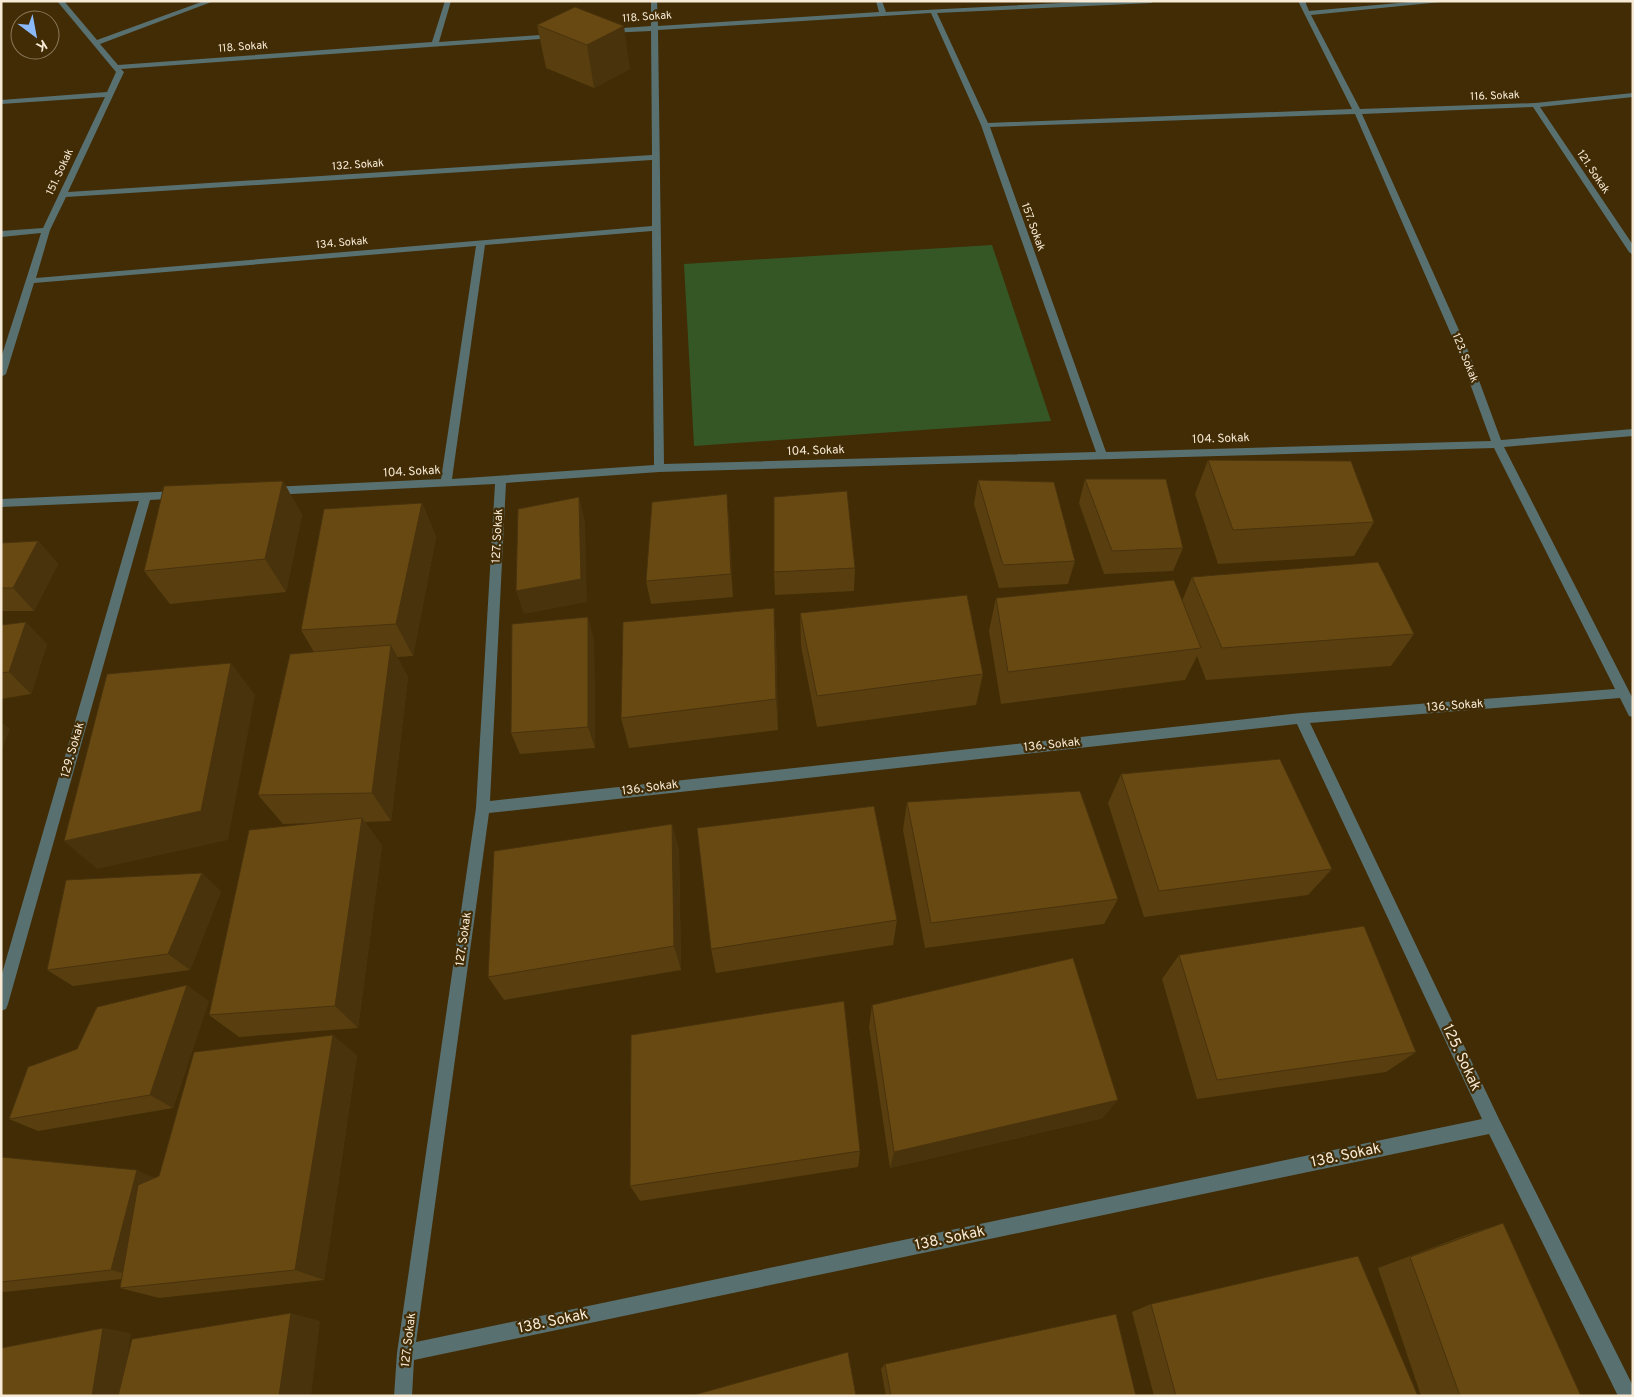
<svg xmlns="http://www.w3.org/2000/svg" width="1634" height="1397" font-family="Overpass,sans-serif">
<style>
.green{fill:#355726}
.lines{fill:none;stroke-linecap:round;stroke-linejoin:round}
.minor{fill:#597070;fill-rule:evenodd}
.wall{fill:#593f0f}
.shaded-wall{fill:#49330d}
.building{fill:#684912;stroke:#49330d}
.labels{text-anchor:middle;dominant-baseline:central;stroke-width:4.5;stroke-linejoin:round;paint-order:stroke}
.far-street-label{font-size:11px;fill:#f7ead6;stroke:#412c05}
.street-label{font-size:12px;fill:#f7ead6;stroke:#412c05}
.near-street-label{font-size:15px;fill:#f7ead6;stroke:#412c05}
</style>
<rect width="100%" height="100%" fill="#412c05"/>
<polygon class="green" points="992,245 1051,421 694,446 684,264"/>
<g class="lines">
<g class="minor">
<path d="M 57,1 L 64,1 L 97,40 L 204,1 L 214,1 L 100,44 L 118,65 L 432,42 L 445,1 L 451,1 L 439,42 L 555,34 L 559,36 L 555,38 L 121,69 L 124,72 L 68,192 L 652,155 L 651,31 L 609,33 L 605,31 L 609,29 L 651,26 L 651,1 L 657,1 L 658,26 L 879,12 L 876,1 L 882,1 L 886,12 L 1101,1 L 1154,1 L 1151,3 L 937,13 L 988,123 L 1352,109 L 1298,1 L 1305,1 L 1309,11 L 1421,1 L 1451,1 L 1311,15 L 1360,109 L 1535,103 L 1633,93 L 1633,97 L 1540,107 L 1633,245 L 1633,255 L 1629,252 L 1533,107 L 1362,114 L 1467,348 L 1501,440 L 1633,429 L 1633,436 L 1504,447 L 1633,699 L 1633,717 L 1629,716 L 1620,698 L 1310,723 L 1499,1119 L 1633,1386 L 1633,1396 L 1618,1396 L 1489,1134 L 414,1360 L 412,1396 L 394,1396 L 397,1353 L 476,808 L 495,484 L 271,495 L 266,491 L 271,487 L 441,479 L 476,246 L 34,283 L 6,374 L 1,377 L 1,358 L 41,233 L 1,237 L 1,231 L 43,228 L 105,97 L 1,104 L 1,100 L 107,92 L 116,72 ZM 931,13 L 981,125 L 1096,452 L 664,464 L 658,30 ZM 1355,114 L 1457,348 L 1491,441 L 1106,452 L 990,127 ZM 652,160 L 652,226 L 36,278 L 50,230 L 66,197 ZM 652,231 L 654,465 L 452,479 L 485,245 ZM 1494,448 L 1615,689 L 1301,713 L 490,801 L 506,483 L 659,472 ZM 1297,724 L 1482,1119 L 416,1342 L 489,813 Z"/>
<polygon points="179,491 183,492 184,495 183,498 150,500 8,1004 6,1009 1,1011 1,977 139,501 1,507 1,499"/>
</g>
</g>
<g class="wall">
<polygon points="575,7 630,69 594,88 546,68 537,25"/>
<polygon points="1208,460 1374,522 1354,556 1218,564 1195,494"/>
<polygon points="1085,479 1183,548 1173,571 1104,574 1079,503"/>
<polygon points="978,480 1075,561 1068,584 999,588 974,504"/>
<polygon points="283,481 302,515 286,592 170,604 144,571"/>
<polygon points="422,503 436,537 413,656 397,657 408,677 391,821 365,822 382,846 358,1028 239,1037 209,1015 312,823 283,824 258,795 314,652 301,630"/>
<polygon points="729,517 733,597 651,604 646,581"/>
<polygon points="38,541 58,564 34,611 1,611 1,543"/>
<polygon points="855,568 854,591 775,595 774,572"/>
<polygon points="1192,577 1414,634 1391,666 1206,680 1197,656 1185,680 1001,704 989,631 996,598 1182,601"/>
<polygon points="774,608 776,641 778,730 629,748 621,718"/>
<polygon points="800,613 983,674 976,705 817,727 801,646"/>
<polygon points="1,625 47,644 31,694 1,699"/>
<polygon points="594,639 595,748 520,754 511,733"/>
<polygon points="1121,774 1332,869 1308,895 1144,917 1108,803"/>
<polygon points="907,802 1118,899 1104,924 925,948 903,830"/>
<polygon points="672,824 679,851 681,970 504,1000 488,977"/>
<polygon points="221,891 190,970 73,986 47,970"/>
<polygon points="897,920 893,945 716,973 711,949"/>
<polygon points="1179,955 1416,1052 1386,1072 1197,1099 1162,979"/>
<polygon points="209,1001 173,1108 38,1131 9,1119"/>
<polygon points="872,1005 1103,1118 890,1168 869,1027"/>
<polygon points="357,1055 324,1280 159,1298 120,1288 122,1279 5,1292 1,1291 1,1157 155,1178"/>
<polygon points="860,1151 858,1167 640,1201 630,1186"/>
<polygon points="1503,1223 1581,1396 1421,1396 1378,1268 1466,1235"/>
<polygon points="1151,1304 1418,1396 1154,1396 1132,1312"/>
<polygon points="885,1364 1136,1396 886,1396 881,1369"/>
</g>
<g class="shaded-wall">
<polygon points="624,26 630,69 594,88 587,45"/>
<polygon points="283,481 302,515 286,592 265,559"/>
<polygon points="727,494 729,517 733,597 731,574"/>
<polygon points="579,497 585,521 587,602 524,614 516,591"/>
<polygon points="422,503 436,537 413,656 396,624"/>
<polygon points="38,541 58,564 34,611 13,588"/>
<polygon points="774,608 776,641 778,730 776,699"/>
<polygon points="588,617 594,639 595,748 588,727"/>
<polygon points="26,622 47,644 31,694 9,672"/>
<polygon points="391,645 408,677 391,821 372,793"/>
<polygon points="231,663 255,695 228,840 97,869 64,841"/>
<polygon points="1,722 10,729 1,752"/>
<polygon points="362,818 382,846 358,1028 335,1006"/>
<polygon points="672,824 679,851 681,970 674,946"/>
<polygon points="202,873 221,891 190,970 168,954"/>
<polygon points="187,985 209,1001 173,1108 150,1095"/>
<polygon points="333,1035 357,1055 324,1280 295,1270"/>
<polygon points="1118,1100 1103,1118 890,1168 894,1152"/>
<polygon points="137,1170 162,1181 138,1277 111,1270"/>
<polygon points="291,1313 320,1321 311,1396 279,1396"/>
<polygon points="103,1328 131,1333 122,1396 92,1396"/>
</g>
<g class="building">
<polygon points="575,7 624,26 587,45 537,25"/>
<polygon points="1208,460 1351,461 1374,522 1233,530"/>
<polygon points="1085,479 1166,479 1183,548 1112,551"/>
<polygon points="978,480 1054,482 1075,561 1003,565"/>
<polygon points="283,481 265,559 144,571 164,486"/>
<polygon points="847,491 855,568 774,572 774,497"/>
<polygon points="727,494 731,574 646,581 652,502"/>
<polygon points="579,497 581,579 516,591 518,509"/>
<polygon points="422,503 396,624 301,630 324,509"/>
<polygon points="38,541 13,588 1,588 1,543"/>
<polygon points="1378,562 1414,634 1222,648 1192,577"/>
<polygon points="1174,580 1201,648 1008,672 996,598"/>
<polygon points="967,595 983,674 817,696 800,613"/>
<polygon points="774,608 776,699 621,718 623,622"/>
<polygon points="588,617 588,727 511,733 512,624"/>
<polygon points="26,622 9,672 1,673 1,625"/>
<polygon points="391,645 372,793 258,795 290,654"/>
<polygon points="231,663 201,811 64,841 107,674"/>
<polygon points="1280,759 1332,869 1159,891 1121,774"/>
<polygon points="1080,791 1118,899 931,923 907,802"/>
<polygon points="874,806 897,920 711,949 697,828"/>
<polygon points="362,818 335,1006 209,1015 249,830"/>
<polygon points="672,824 674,946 488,977 494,851"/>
<polygon points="202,873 168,954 47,970 66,880"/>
<polygon points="1364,926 1416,1052 1217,1080 1179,955"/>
<polygon points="1073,958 1118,1100 894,1152 872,1005"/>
<polygon points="187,985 150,1095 9,1119 28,1067 77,1049 97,1007"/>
<polygon points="844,1001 860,1151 630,1186 631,1035"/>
<polygon points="333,1035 295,1270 120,1288 138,1185 159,1176 194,1052"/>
<polygon points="1,1157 137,1170 111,1270 1,1282"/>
<polygon points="1503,1223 1581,1396 1460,1396 1410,1257"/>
<polygon points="1358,1256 1418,1396 1176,1396 1151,1304"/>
<polygon points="291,1313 279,1396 118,1396 132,1339"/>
<polygon points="1116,1314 1136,1396 891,1396 885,1364"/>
<polygon points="103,1328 92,1396 1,1396 1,1348"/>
<polygon points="848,1352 856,1396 690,1396"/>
</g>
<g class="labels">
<g class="far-street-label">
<text transform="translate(647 17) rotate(-4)">118. Sokak</text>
<text transform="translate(243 47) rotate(-4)">118. Sokak</text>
<text transform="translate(1495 96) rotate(-2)">116. Sokak</text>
<text transform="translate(358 165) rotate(-4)">132. Sokak</text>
<text transform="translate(60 172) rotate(-65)">151. Sokak</text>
<text transform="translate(1593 172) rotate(56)">121. Sokak</text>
<text transform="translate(1033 227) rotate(70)">157. Sokak</text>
<text transform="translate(342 243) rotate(-5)">134. Sokak</text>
<text transform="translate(1465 358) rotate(68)">123. Sokak</text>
</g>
<g class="street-label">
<text transform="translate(1221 439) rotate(-2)">104. Sokak</text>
<text transform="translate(816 451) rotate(-2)">104. Sokak</text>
<text transform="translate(412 472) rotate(-3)">104. Sokak</text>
<text transform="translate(498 536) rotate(-87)">127. Sokak</text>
<text transform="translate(1455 706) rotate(-4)">136. Sokak</text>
<text transform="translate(1052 745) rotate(-6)">136. Sokak</text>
<text transform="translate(73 750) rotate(-74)">129. Sokak</text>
<text transform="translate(650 788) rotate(-7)">136. Sokak</text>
<text transform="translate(464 939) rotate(-82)">127. Sokak</text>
<text transform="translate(409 1340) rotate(-83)">127. Sokak</text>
</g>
<g class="near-street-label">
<text transform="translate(1461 1058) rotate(65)">125. Sokak</text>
<text transform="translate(1346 1156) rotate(-12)">138. Sokak</text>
<text transform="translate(950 1239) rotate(-12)">138. Sokak</text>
<text transform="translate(553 1322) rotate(-12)">138. Sokak</text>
</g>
</g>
<rect width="1634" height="1397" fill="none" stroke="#f7ead6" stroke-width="5"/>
<g transform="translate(35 35) rotate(148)"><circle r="24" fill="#412c05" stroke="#8a7859"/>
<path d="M0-4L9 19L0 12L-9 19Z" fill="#8abafc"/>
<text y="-8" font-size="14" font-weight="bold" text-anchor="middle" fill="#f7ead6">K</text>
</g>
</svg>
